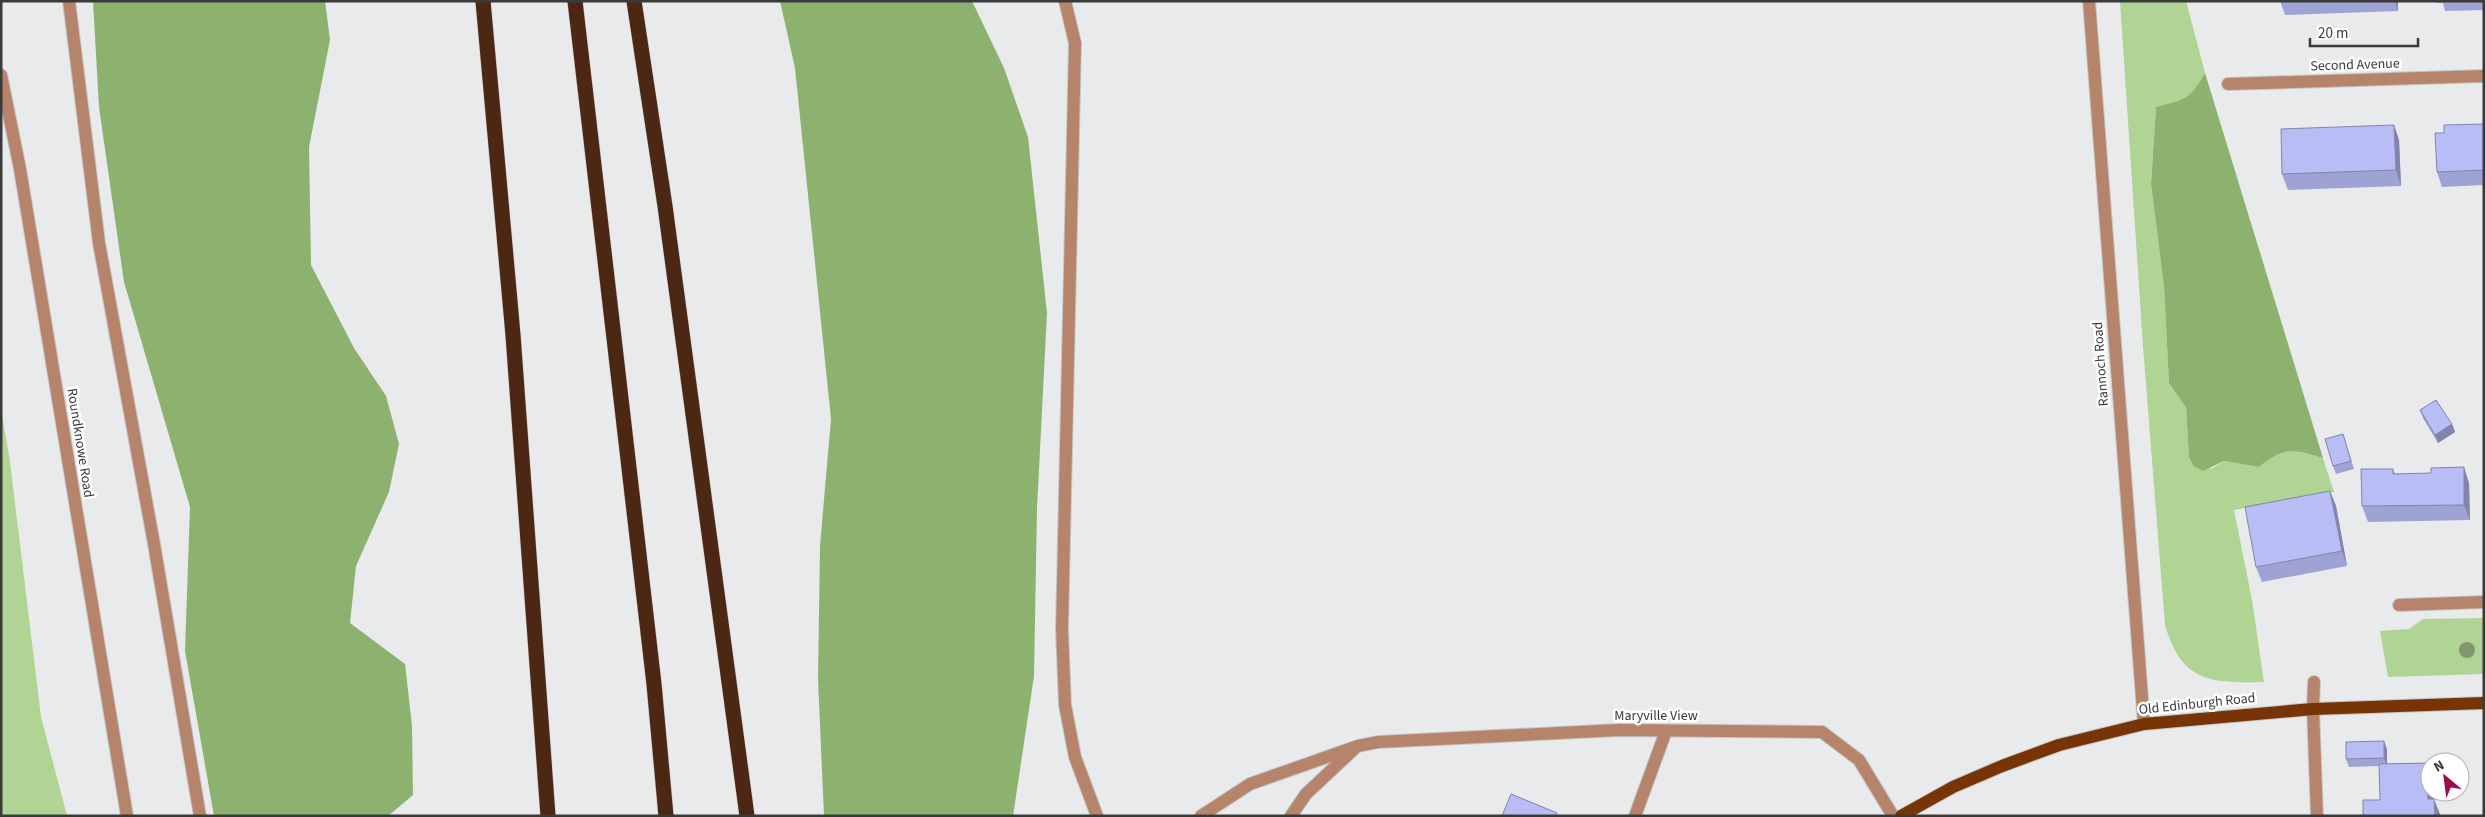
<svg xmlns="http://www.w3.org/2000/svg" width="2485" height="817" font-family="'Source Sans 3',sans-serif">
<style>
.green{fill:#b0d493}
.forest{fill:#8db16f}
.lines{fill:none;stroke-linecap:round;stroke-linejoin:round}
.minor-casing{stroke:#c5c7c9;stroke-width:14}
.major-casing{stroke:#c5c7c9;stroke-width:14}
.highway-casing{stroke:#c5c7c9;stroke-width:16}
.minor{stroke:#b6846b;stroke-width:12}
.major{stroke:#783405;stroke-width:12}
.highway{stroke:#4c2713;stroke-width:15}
.tree{fill:#82956c}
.wall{fill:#9fa3d3}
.shaded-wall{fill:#8284ac}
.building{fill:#b9bdf5;stroke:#8284ac}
.labels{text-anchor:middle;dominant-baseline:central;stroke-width:5;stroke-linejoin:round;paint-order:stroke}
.street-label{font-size:14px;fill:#3a3a3b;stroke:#fff}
</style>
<rect width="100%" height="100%" fill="#e8eaec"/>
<g class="green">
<path d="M 2120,1 L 2186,1 L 2205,73 C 2189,100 2186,99 2156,107 L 2151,184 L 2164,287 L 2169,383 L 2186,406 L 2189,457 L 2211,469 L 2224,461 L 2259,467 C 2285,446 2294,449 2323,458 L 2334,492 L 2234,510 L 2252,600 L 2264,682 C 2211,683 2182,683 2165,625 L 2143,346 Z"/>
<polygon points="1,409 10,462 41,717 67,816 1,816"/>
<polygon points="2484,618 2484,674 2388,677 2380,631 2409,629 2423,619"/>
</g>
<g class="forest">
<polygon points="93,1 325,1 330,40 309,147 311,265 354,348 386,396 399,444 389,492 356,566 350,623 405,664 412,726 413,795 388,816 214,816 185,651 190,507 124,282 99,107"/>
<polygon points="780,1 972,1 1004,68 1028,137 1047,313 1037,508 1034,676 1013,816 824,816 818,679 820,546 831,419 795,68"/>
<path d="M 2205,73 L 2323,458 C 2294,449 2285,446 2259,467 L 2224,461 L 2203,471 L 2194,466 L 2189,457 L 2186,407 L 2169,383 L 2164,287 L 2151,184 L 2156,107 C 2186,99 2189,100 2205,73 Z"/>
</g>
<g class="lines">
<g class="minor-casing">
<g id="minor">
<polyline points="69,1 99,243 154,544 200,816"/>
<polyline points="1065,1 1075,43 1062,629 1065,705 1075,757 1097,816"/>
<polyline points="2089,1 2144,724"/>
<polyline points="1,75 20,169 127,816"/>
<polyline points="2228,84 2484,76"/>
<polyline points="2399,605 2484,602"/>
<polyline points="2314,682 2313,709 2317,816"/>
<polyline points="1201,816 1250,784 1358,746 1378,742 1619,730 1822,732 1859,760 1893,816"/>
<polyline points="1291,816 1306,794 1354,749"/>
<polyline points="1635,816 1666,731"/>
</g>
</g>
<g class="major-casing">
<polyline id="major" points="1901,816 1953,787 2002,766 2059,745 2144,724 2313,709 2484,703"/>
</g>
<g class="highway-casing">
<g id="highway">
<polyline points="483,1 513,335 548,816"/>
<polyline points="575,1 654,684 666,816"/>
<polyline points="634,1 665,206 747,816"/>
</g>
</g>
<use href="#minor" class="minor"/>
<use href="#major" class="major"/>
<use href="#highway" class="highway"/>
</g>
<circle class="tree" cx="2467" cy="650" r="8"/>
<g class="wall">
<polygon points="2280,1 2398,1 2398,11 2285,15"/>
<polygon points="2436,1 2484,1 2484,10 2445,11 2443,3 2437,3"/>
<polygon points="2484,124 2484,185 2442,187 2437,172 2444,133"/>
<polygon points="2394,125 2399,140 2401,186 2288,190 2282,174"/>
<polygon points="2420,410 2452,424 2455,432 2438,443 2423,418"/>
<polygon points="2343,434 2354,469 2336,474 2333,466"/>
<polygon points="2393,469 2395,474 2469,483 2470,520 2368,522 2362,506"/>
<polygon points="2330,491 2336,506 2347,566 2262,582 2256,567"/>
<polygon points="2387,749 2387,764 2430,763 2430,792 2439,792 2439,794 2433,794 2433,799 2440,816 2363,816 2380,800 2379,766 2349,767 2346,759"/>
</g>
<g class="shaded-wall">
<polygon points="2395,1 2398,1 2398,11"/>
<polygon points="2394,125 2399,140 2401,186 2396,170"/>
<polygon points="2452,424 2455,432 2438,443 2435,435"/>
<polygon points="2464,467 2469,483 2470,520 2464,505"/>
<polygon points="2330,491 2336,506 2347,566 2342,551"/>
<polygon points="2384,741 2387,749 2387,766 2384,758"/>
<polygon points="2427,779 2430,786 2430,792 2432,792 2433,794 2434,814 2428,799"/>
<polygon points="2434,799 2440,814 2440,816 2435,816"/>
</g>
<g class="building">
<polygon points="2484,124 2484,170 2437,172 2435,133 2444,133 2444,125"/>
<polygon points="2394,125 2396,170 2282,174 2281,129"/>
<polygon points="2436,400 2452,424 2435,435 2420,410"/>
<polygon points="2343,434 2351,461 2333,466 2325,439"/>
<polygon points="2464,467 2464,505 2362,506 2361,469 2393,469 2393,474 2431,473 2431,468"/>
<polygon points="2330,491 2342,551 2256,567 2245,507"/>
<polygon points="2384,741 2384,758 2346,759 2346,742"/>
<polygon points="2430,763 2430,779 2427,779 2428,799 2434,799 2435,816 2363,816 2363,800 2380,800 2379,764"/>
<polygon points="1511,794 1557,813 1556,816 1502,816"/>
</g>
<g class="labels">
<g class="street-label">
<text transform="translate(2355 65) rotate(-2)">Second Avenue</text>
<text transform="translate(2101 364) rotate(-94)">Rannoch Road</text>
<text transform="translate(80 443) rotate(81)">Roundknowe Road</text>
<text transform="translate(2197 704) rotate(-6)">Old Edinburgh Road</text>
<text x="1656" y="716">Maryville View</text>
</g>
</g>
<rect width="2485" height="817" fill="none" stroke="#3a3a3b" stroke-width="5"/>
<g transform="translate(2445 777) rotate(331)"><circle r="24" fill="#ffffff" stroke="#b0b0b1"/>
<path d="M0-4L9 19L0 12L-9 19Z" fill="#9f0950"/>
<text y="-8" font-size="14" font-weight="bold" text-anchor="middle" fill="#3a3a3b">N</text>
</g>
<path d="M2310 38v8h108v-8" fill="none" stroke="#3a3a3b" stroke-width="2.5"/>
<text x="2318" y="38" font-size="15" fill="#3a3a3b" stroke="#ffffff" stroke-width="4" paint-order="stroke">20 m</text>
</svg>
